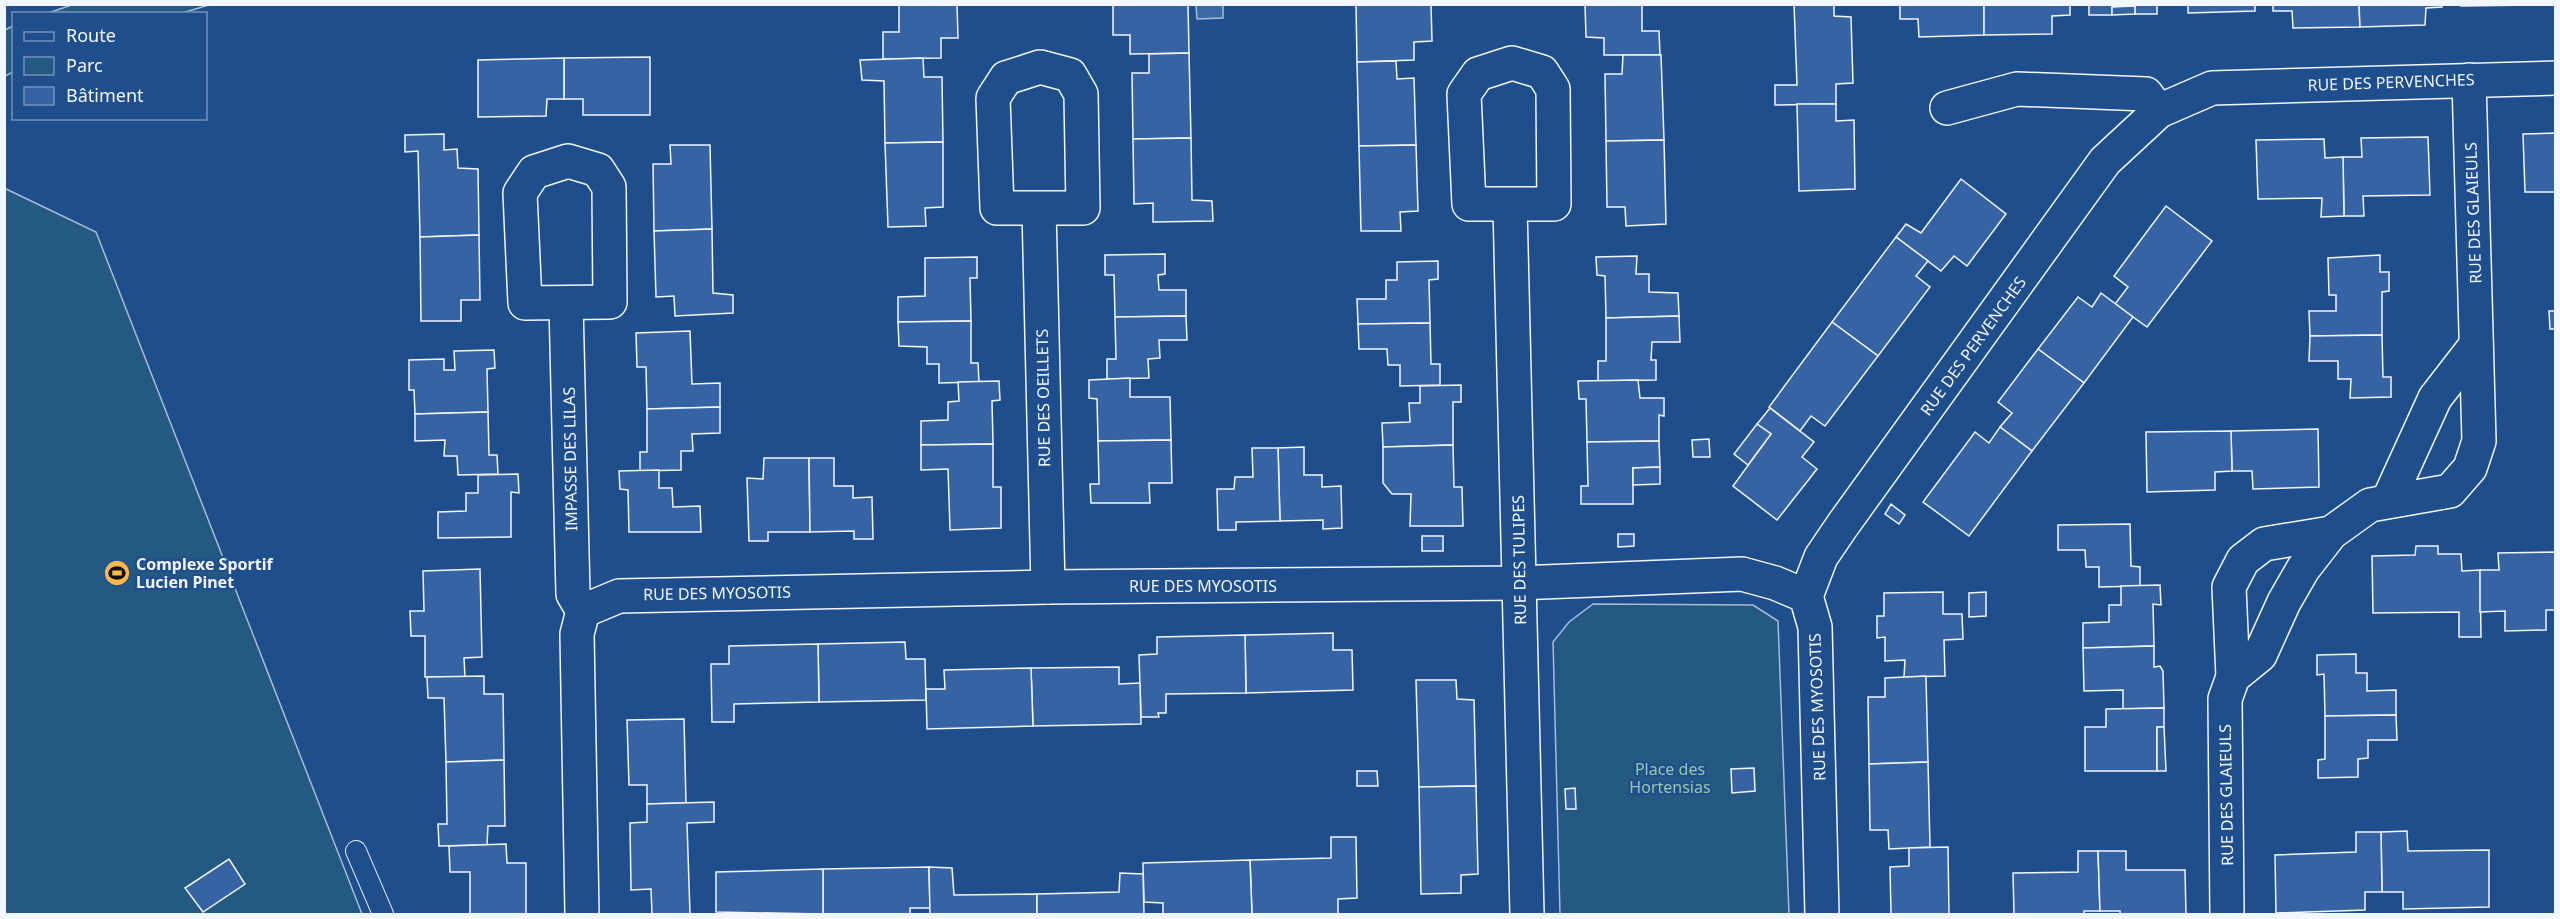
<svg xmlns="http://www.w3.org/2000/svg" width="2560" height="919" font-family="'Noto Sans',sans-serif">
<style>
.green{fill:#245a82;stroke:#a8bbd7;stroke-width:1.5}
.water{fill:#3b69a3;stroke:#a8bbd7;stroke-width:1.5}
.building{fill:#3563a3;stroke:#f2f6ff;stroke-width:1.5}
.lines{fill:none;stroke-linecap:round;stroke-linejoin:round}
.lane-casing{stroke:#f2f6ff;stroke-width:22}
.street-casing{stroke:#f2f6ff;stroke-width:36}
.lane{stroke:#1f4e8c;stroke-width:20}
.street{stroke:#1f4e8c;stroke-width:33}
.labels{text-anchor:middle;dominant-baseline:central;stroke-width:4.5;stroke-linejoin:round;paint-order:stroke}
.street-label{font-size:16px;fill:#f2f6ff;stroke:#1f4e8c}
.poi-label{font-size:16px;font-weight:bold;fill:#f2f6ff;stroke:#1f4e8c;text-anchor:start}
.park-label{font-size:16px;fill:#97c8a6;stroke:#1f4e8c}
</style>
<rect width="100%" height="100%" fill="#1f4e8c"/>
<g class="green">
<polygon points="72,5 72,4 209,5 182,13 48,13"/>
<polygon points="13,26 13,72 5,76 5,30"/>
<polygon points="4,188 96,232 362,914 5,914"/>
<polygon points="1593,604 1753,605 1778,621 1789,914 1560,914 1553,642 1569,622"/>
</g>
<polygon class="water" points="1196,5 1223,5 1223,18 1197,19"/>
<g class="building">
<polygon points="899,4 957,4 958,38 941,38 941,58 883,59 883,32 899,32"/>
<polygon points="1113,4 1188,4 1189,53 1130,54 1130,35 1113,35"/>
<polygon points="1356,4 1431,4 1432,41 1414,42 1414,60 1357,62"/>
<polygon points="1585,4 1642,4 1642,31 1659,31 1660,55 1604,55 1604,38 1586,37"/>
<polygon points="1794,4 1834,4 1834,16 1851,17 1853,83 1836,84 1836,104 1775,105 1775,85 1797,85"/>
<polygon points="1900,4 1984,4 1984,35 1919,37 1918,19 1900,19"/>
<polygon points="1984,4 2070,4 2070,15 2052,16 2052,34 1984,35"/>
<polygon points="2089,4 2157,4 2157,14 2135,14 2135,6 2112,7 2112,15 2089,15"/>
<polygon points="2188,4 2255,4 2255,11 2188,13"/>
<polygon points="2273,4 2359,4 2360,27 2293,28 2292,11 2273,11"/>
<polygon points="2359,4 2442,4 2442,7 2426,8 2425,25 2360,27"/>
<polygon points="2461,4 2531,4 2531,5 2461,6"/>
<polygon points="2135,6 2135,14 2112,15 2112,7"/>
<polygon points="1189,53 1191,138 1133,139 1132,73 1149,73 1149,54"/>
<polygon points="1623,55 1661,55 1664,140 1606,141 1605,74 1622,74"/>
<polygon points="650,57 650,115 583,115 583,99 564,99 564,58"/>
<polygon points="564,58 564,99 547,99 546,116 478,117 478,60"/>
<polygon points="923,58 924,77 942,77 943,142 885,143 884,81 862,80 860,60"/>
<polygon points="1396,61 1397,79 1414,78 1416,145 1359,146 1357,62"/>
<polygon points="1797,104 1836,104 1836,121 1854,120 1855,189 1799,191"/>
<polygon points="2556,133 2556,192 2525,192 2523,134"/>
<polygon points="444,134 444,150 457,149 458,168 478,169 479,235 420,237 418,151 405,152 405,135"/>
<polygon points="2428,137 2430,195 2363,196 2364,216 2344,216 2343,157 2362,157 2361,138"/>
<polygon points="1191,138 1192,200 1212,201 1213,221 1153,222 1153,203 1134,204 1133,139"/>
<polygon points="2324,139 2325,158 2343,157 2344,216 2321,217 2322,198 2258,199 2256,140"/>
<polygon points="1664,140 1666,224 1626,226 1625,207 1607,207 1606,141"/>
<polygon points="943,142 943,207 925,208 926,226 888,227 885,143"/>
<polygon points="670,145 710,145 712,229 654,231 653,164 671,164"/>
<polygon points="1416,145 1418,211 1400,212 1401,231 1361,231 1359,146"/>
<polygon points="1961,179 2006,214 1967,266 1954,256 1941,271 1896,237 1906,224 1921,233"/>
<polygon points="2166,206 2212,241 2147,327 2115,304 2128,287 2114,276"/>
<polygon points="712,229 713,293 733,295 733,313 675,316 674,296 656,297 654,231"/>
<polygon points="479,235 480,300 461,300 461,321 421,321 420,237"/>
<polygon points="1896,237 1928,261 1916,276 1930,287 1878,356 1832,322"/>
<polygon points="1165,254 1165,274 1158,275 1159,290 1186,290 1186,316 1115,317 1114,275 1105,275 1105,255"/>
<polygon points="2380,255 2380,272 2389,272 2389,291 2382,292 2382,335 2310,336 2309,311 2336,311 2336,295 2329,295 2328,258"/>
<polygon points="1637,256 1636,274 1649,274 1649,292 1678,293 1679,316 1606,318 1605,276 1597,275 1596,257"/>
<polygon points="977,257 977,278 970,278 971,321 898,322 898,297 925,296 925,258"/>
<polygon points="1438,261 1438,279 1429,280 1430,323 1358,324 1357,299 1386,299 1386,280 1397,280 1397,262"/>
<polygon points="2101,293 2133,317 2084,383 2038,349 2078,297 2092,307"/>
<polygon points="2549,311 2556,311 2556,329 2550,329"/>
<polygon points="1186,316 1187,340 1159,340 1160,358 1148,359 1149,378 1107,379 1107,359 1116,359 1115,317"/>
<polygon points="1679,316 1680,342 1652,342 1651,360 1656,360 1656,380 1598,381 1598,361 1606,361 1606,318"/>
<polygon points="971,321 971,363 978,363 979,382 939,383 939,364 927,364 927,347 899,346 898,322"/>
<polygon points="1832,322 1878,356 1825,426 1811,416 1800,431 1769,407"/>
<polygon points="1430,323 1431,364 1440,364 1440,385 1400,386 1400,365 1388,365 1387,349 1359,349 1358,324"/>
<polygon points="690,331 692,384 720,383 720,407 647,409 646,367 637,367 636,333"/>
<polygon points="2382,335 2383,377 2391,377 2391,397 2350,398 2351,379 2338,379 2338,361 2309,361 2310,336"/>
<polygon points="2038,349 2084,383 2032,451 2000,427 2012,413 1998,402"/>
<polygon points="494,350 495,368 487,369 488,412 415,414 414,390 409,390 409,360 444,359 444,370 455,370 454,351"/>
<polygon points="1130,378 1130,397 1170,397 1171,440 1098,441 1097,399 1089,398 1089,380"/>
<polygon points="1638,380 1640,398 1664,398 1664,416 1659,415 1659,441 1587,442 1586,399 1579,399 1578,381"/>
<polygon points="999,381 1000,400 992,401 993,444 921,445 921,421 948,420 948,402 959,401 958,382"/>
<polygon points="1461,385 1461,402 1453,402 1453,445 1383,447 1382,423 1410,422 1409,403 1420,403 1420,386"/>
<polygon points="720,407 720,433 692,434 693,451 681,451 681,470 640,471 640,452 647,452 647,409"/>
<polygon points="1770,408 1814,442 1802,457 1817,469 1777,520 1733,486 1771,434 1757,424"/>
<polygon points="488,412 489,455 497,455 498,474 458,475 457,456 444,456 445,440 415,441 415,414"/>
<polygon points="1757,424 1771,434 1748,465 1734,454"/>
<polygon points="2000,427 2032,451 1969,536 1923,502 1975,432 1989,443"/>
<polygon points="2318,429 2319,487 2253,489 2252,471 2232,471 2231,431"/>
<polygon points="2231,431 2232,471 2215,472 2215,490 2147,492 2146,432"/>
<polygon points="1709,439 1710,457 1693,457 1692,440"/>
<polygon points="1171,440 1172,483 1149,483 1150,503 1091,503 1090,484 1099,484 1098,441"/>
<polygon points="1659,441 1660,467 1633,468 1633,504 1581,504 1581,486 1588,486 1587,442"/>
<polygon points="993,444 993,487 1001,487 1001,528 950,530 948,469 921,470 921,445"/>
<polygon points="1453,445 1454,487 1462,487 1463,526 1410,526 1411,494 1392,494 1383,483 1383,447"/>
<polygon points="1304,447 1304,475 1322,475 1322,487 1341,486 1342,528 1323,529 1323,520 1280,521 1278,448"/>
<polygon points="1252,448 1278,448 1280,521 1236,522 1236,530 1218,530 1217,489 1234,489 1235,477 1253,477"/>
<polygon points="764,458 809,458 810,532 768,532 768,541 749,541 747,478 763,479"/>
<polygon points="809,458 834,458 834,486 853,486 853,498 872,497 873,539 854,539 854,531 810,532"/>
<polygon points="1660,467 1660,484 1633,485 1633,468"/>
<polygon points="659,470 659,488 672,488 673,507 700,506 701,532 629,532 628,490 620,489 619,471"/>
<polygon points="518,474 519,493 511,492 511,537 438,538 438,512 466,511 466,493 478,493 478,475"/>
<polygon points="1891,504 1905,515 1899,524 1885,514"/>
<polygon points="2130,524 2131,566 2140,567 2140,586 2099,587 2099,567 2086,567 2085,550 2058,550 2058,525"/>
<polygon points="1618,534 1634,534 1634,546 1618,547"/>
<rect x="1422" y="536" width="21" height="15"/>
<polygon points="2416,546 2438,546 2438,554 2461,554 2462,571 2480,570 2481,637 2459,637 2459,612 2373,613 2372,556 2415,555"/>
<polygon points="2556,552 2556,610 2546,610 2546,630 2505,631 2505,611 2480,612 2480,570 2499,570 2498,553"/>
<polygon points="480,569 482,657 464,658 465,677 425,677 425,636 411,636 410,611 424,611 423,571"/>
<polygon points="2160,585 2161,605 2153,604 2154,646 2083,648 2083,623 2109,622 2109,605 2121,605 2121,586"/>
<polygon points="1943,592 1943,614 1962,614 1963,639 1944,640 1945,676 1904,677 1905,660 1885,661 1885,637 1877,638 1877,616 1884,616 1884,593"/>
<polygon points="1986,592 1986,616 1969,617 1969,593"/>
<polygon points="1333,633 1333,650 1352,650 1353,690 1246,693 1245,635"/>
<polygon points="1245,635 1246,693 1166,694 1166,713 1158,713 1159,717 1141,717 1139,655 1157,654 1157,637"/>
<polygon points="905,642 906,659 925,659 926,700 819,702 818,644"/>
<polygon points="818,644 819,702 734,704 734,722 712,722 711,664 729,664 729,646"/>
<polygon points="2154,646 2154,667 2160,666 2163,671 2164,708 2123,709 2123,690 2084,691 2083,648"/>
<polygon points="2356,654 2356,673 2367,673 2367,691 2396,690 2396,715 2325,716 2324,674 2317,675 2317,655"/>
<polygon points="1119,667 1119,684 1140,683 1141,724 1033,726 1031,668"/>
<polygon points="1031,668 1033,726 927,729 926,689 945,689 944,670"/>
<polygon points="484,676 484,694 503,694 504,760 446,762 444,698 428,698 427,677"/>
<polygon points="1926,676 1928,762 1869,764 1868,697 1885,697 1885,678"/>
<polygon points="1416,680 1456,680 1457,699 1474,700 1476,786 1419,787"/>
<polygon points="2164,708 2164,727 2157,727 2157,771 2085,771 2085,727 2106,727 2106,709"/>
<polygon points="2396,715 2397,740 2368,740 2368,758 2358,759 2358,777 2318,778 2318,760 2325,759 2325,716"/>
<polygon points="684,719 686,803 647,804 647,785 629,785 627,720"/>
<polygon points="2157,727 2164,727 2166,771 2157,771"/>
<polygon points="504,760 505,826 488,826 487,845 439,846 438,824 447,824 446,762"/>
<polygon points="1928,762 1930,847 1889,849 1888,830 1870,830 1869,764"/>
<polygon points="1754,768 1755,791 1732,793 1731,769"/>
<polygon points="1357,771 1377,771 1378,786 1357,786"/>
<polygon points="1476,786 1478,874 1461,875 1461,893 1421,894 1419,787"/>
<polygon points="1575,788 1576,809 1566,809 1565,789"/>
<polygon points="714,802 714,822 687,823 690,914 652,914 651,889 631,890 630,823 647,822 647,804"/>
<polygon points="2407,831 2408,851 2489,850 2489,907 2403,909 2403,892 2382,892 2381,832"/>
<polygon points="2356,832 2381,832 2382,892 2365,892 2365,910 2276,913 2275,855 2356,852"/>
<polygon points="1331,837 1356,837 1357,898 1338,899 1338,914 1252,914 1250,860 1331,858"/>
<polygon points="506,844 507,863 526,863 526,914 470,914 470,872 450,872 449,846"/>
<polygon points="1948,847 1949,914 1891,914 1890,867 1909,866 1909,848"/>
<polygon points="2078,851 2098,851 2100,911 2084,911 2084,914 2014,914 2013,873 2078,872"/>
<polygon points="2098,851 2126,851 2126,870 2185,870 2186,914 2120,914 2120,911 2100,911"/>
<polygon points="229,859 245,884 203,912 185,888"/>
<polygon points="1250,860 1252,914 1163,914 1163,903 1144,902 1143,863"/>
<polygon points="929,867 930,908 910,908 910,914 823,914 823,869"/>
<polygon points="929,867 952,868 954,895 1037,894 1037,914 930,914"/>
<polygon points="823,869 823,914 716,912 716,872"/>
<polygon points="1120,873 1143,874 1144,914 1037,914 1037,894 1119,892"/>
</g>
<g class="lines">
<g class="lane-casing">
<polyline id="lane" points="356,851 383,914"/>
</g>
<g class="street-casing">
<g id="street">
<polygon points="1512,63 1542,72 1553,89 1554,204 1469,204 1464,94 1478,74"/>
<polygon points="1040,67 1070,75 1081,94 1083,208 997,208 993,98 1006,78"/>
<polyline points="1947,108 2017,89 2146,94 2159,111"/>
<polygon points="568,161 598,170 609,187 610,302 525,303 520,193 534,172"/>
<polyline points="1510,206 1527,914"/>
<polyline points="1039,209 1048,587"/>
<polyline points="566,304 573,594 583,611"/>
<polyline points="2388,501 2435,398 2476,345"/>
<polyline points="1806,596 1821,557 1842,526 2105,161 2159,111 2212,88 2556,78"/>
<polyline points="2233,677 2229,587 2243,560 2264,544 2331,533"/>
<polyline points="582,914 577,634 583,611 619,596 1048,587 1520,583 1742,574 1775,583 1806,596 1815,627 1822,914"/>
<polyline points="2227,914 2225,699 2233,677 2260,655 2284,602 2303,569 2331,533 2370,505 2450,491 2470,468 2479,441 2469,80"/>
</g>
</g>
<use href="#lane" class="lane"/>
<use href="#street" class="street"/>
</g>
<defs>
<g id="stadium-disc" transform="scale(1.35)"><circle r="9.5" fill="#ffb74d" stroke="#1f4e8c"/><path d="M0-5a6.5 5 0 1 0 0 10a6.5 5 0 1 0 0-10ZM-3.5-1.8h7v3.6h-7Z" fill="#111"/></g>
</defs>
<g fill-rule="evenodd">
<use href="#stadium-disc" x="117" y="573"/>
</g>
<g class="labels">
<g class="street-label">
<text transform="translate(2391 82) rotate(-2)">RUE DES PERVENCHES</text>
<text transform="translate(2473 213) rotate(-92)">RUE DES GLAIEULS</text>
<text transform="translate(1973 346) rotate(-54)">RUE DES PERVENCHES</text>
<text transform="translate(1043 398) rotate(-91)">RUE DES OEILLETS</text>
<text transform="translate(570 459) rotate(-91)">IMPASSE DES LILAS</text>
<text transform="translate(1519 560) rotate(-91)">RUE DES TULIPES</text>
<text x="1203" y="586">RUE DES MYOSOTIS</text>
<text transform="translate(717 593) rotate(-1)">RUE DES MYOSOTIS</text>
<text transform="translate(1817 707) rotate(-92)">RUE DES MYOSOTIS</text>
<text transform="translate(2226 795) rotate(-91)">RUE DES GLAIEULS</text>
</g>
<g class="poi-label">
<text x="136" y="564">Complexe Sportif<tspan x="136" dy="18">Lucien Pinet</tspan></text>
</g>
<g class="park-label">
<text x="1670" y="769">Place des<tspan x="1670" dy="18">Hortensias</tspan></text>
</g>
</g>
<rect width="2560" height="919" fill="none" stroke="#f2f6ff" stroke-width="12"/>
<rect x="12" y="12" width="195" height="108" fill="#1f4e8c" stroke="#7391ba" stroke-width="1.5"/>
<rect x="24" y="32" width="30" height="9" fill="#1f4e8c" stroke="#7391ba" stroke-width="1.5"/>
<text x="66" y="42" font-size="18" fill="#f2f6ff">Route</text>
<rect x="24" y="57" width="30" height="18" fill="#245a82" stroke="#7391ba" stroke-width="1.5"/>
<text x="66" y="72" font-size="18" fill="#f2f6ff">Parc</text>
<rect x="24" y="87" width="30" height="18" fill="#3563a3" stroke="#7391ba" stroke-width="1.5"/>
<text x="66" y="102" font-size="18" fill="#f2f6ff">Bâtiment</text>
</svg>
